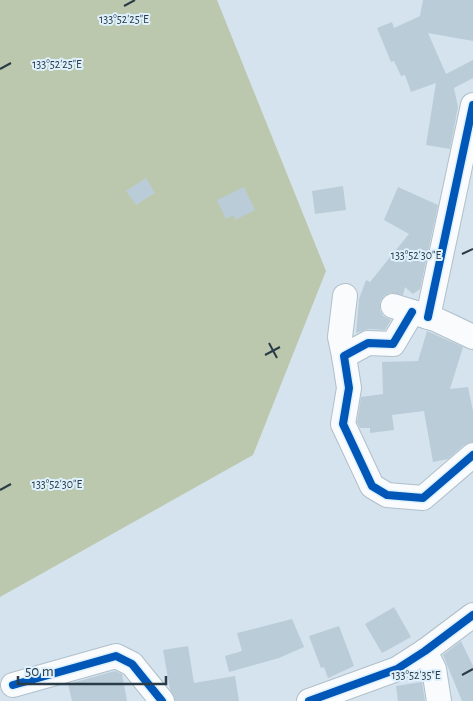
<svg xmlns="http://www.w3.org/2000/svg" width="473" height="701" font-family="'Alegreya Sans',sans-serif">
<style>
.forest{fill:#bbc8ad}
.building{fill:#bbccd9}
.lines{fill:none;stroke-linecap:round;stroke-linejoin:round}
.street-casing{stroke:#b0c0cb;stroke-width:26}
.street{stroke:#f9fbfc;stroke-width:24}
.cycleway-casing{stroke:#def1fd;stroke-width:11}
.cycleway{stroke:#0057b8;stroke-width:8}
.ticks{fill:none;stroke:#293c48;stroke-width:2}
.ticks-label{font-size:12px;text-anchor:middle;fill:#293c48;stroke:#def1fd;stroke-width:4;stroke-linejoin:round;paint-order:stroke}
</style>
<rect width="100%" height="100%" fill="#d4e3ee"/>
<polygon class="forest" points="0,0 217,0 326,271 253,455 0,597"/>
<g class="building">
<polygon points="423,0 473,0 473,41 428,33 446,74 473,60 473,78 454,88 458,107 450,149 426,145 436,83 411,92 405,75 401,76 394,61 391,62 377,28 392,22 394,28 420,16"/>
<polygon points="146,178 155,193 136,205 126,191"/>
<polygon points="343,186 346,210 315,214 312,191"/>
<polygon points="244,187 255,210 235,220 234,215 226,219 217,200"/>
<polygon points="398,187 438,205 420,289 413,294 405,287 403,295 390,293 384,296 380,302 380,310 383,316 391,320 385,330 369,329 356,333 359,299 366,280 370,282 409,234 384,220"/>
<polygon points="427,331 463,347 450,389 468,387 473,411 473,442 464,445 448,459 433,462 424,411 392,415 394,430 370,433 370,428 360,428 357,422 361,397 383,394 382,362 418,361"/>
<polygon points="394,607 411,637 382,653 365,624"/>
<polygon points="292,619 304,647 279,658 229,672 225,656 242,651 237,633"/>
<polygon points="339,626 354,666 328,678 324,667 321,668 309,636"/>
<polygon points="461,641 473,666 473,701 462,701 443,655"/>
<polygon points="188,646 194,683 235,676 239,701 175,701 170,689 163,650"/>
<polygon points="115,671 122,674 127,701 72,701 68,684"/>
<polygon points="422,682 425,701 398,701 396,686"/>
</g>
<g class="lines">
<g class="street-casing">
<g id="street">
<polyline points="393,306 435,319 473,337"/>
<polyline points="412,312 393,344 368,343 344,356 349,388 343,424 372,486 387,495 423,498 473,455"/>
<polyline points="428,317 473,105"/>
<polyline points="344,356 340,337 345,296"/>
<polyline points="425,651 434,669 439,701"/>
<polyline points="13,685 116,656 132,664 162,701"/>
<polyline points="309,701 397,669 425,651 473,615"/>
</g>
</g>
<use href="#street" class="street"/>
<g class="cycleway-casing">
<g id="cycleway">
<polyline points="412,312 393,344 368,343 344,356 349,388 343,424 372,486 387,495 423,498 473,455"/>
<polyline points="428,317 473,105"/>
<polyline points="13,685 116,656 132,664 162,701"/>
<polyline points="309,701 397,669 425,651 473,615"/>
</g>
</g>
<use href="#cycleway" class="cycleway"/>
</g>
<path class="ticks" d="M 124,6 L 135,0M 0,69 L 11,63M 462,254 L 473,249M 269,343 L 277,358M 265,355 L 280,347M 0,490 L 11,484M 462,675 L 473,669"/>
<g class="ticks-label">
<text x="124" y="23">133°52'25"E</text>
<text x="57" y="68">133°52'25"E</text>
<text x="416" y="259">133°52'30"E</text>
<text x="57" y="488">133°52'30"E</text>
<text x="416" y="679">133°52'35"E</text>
</g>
<path d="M18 676v8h148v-8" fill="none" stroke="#293c48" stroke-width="2.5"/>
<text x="25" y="676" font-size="15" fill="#293c48" stroke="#def1fd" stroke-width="4" paint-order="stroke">50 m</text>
</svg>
